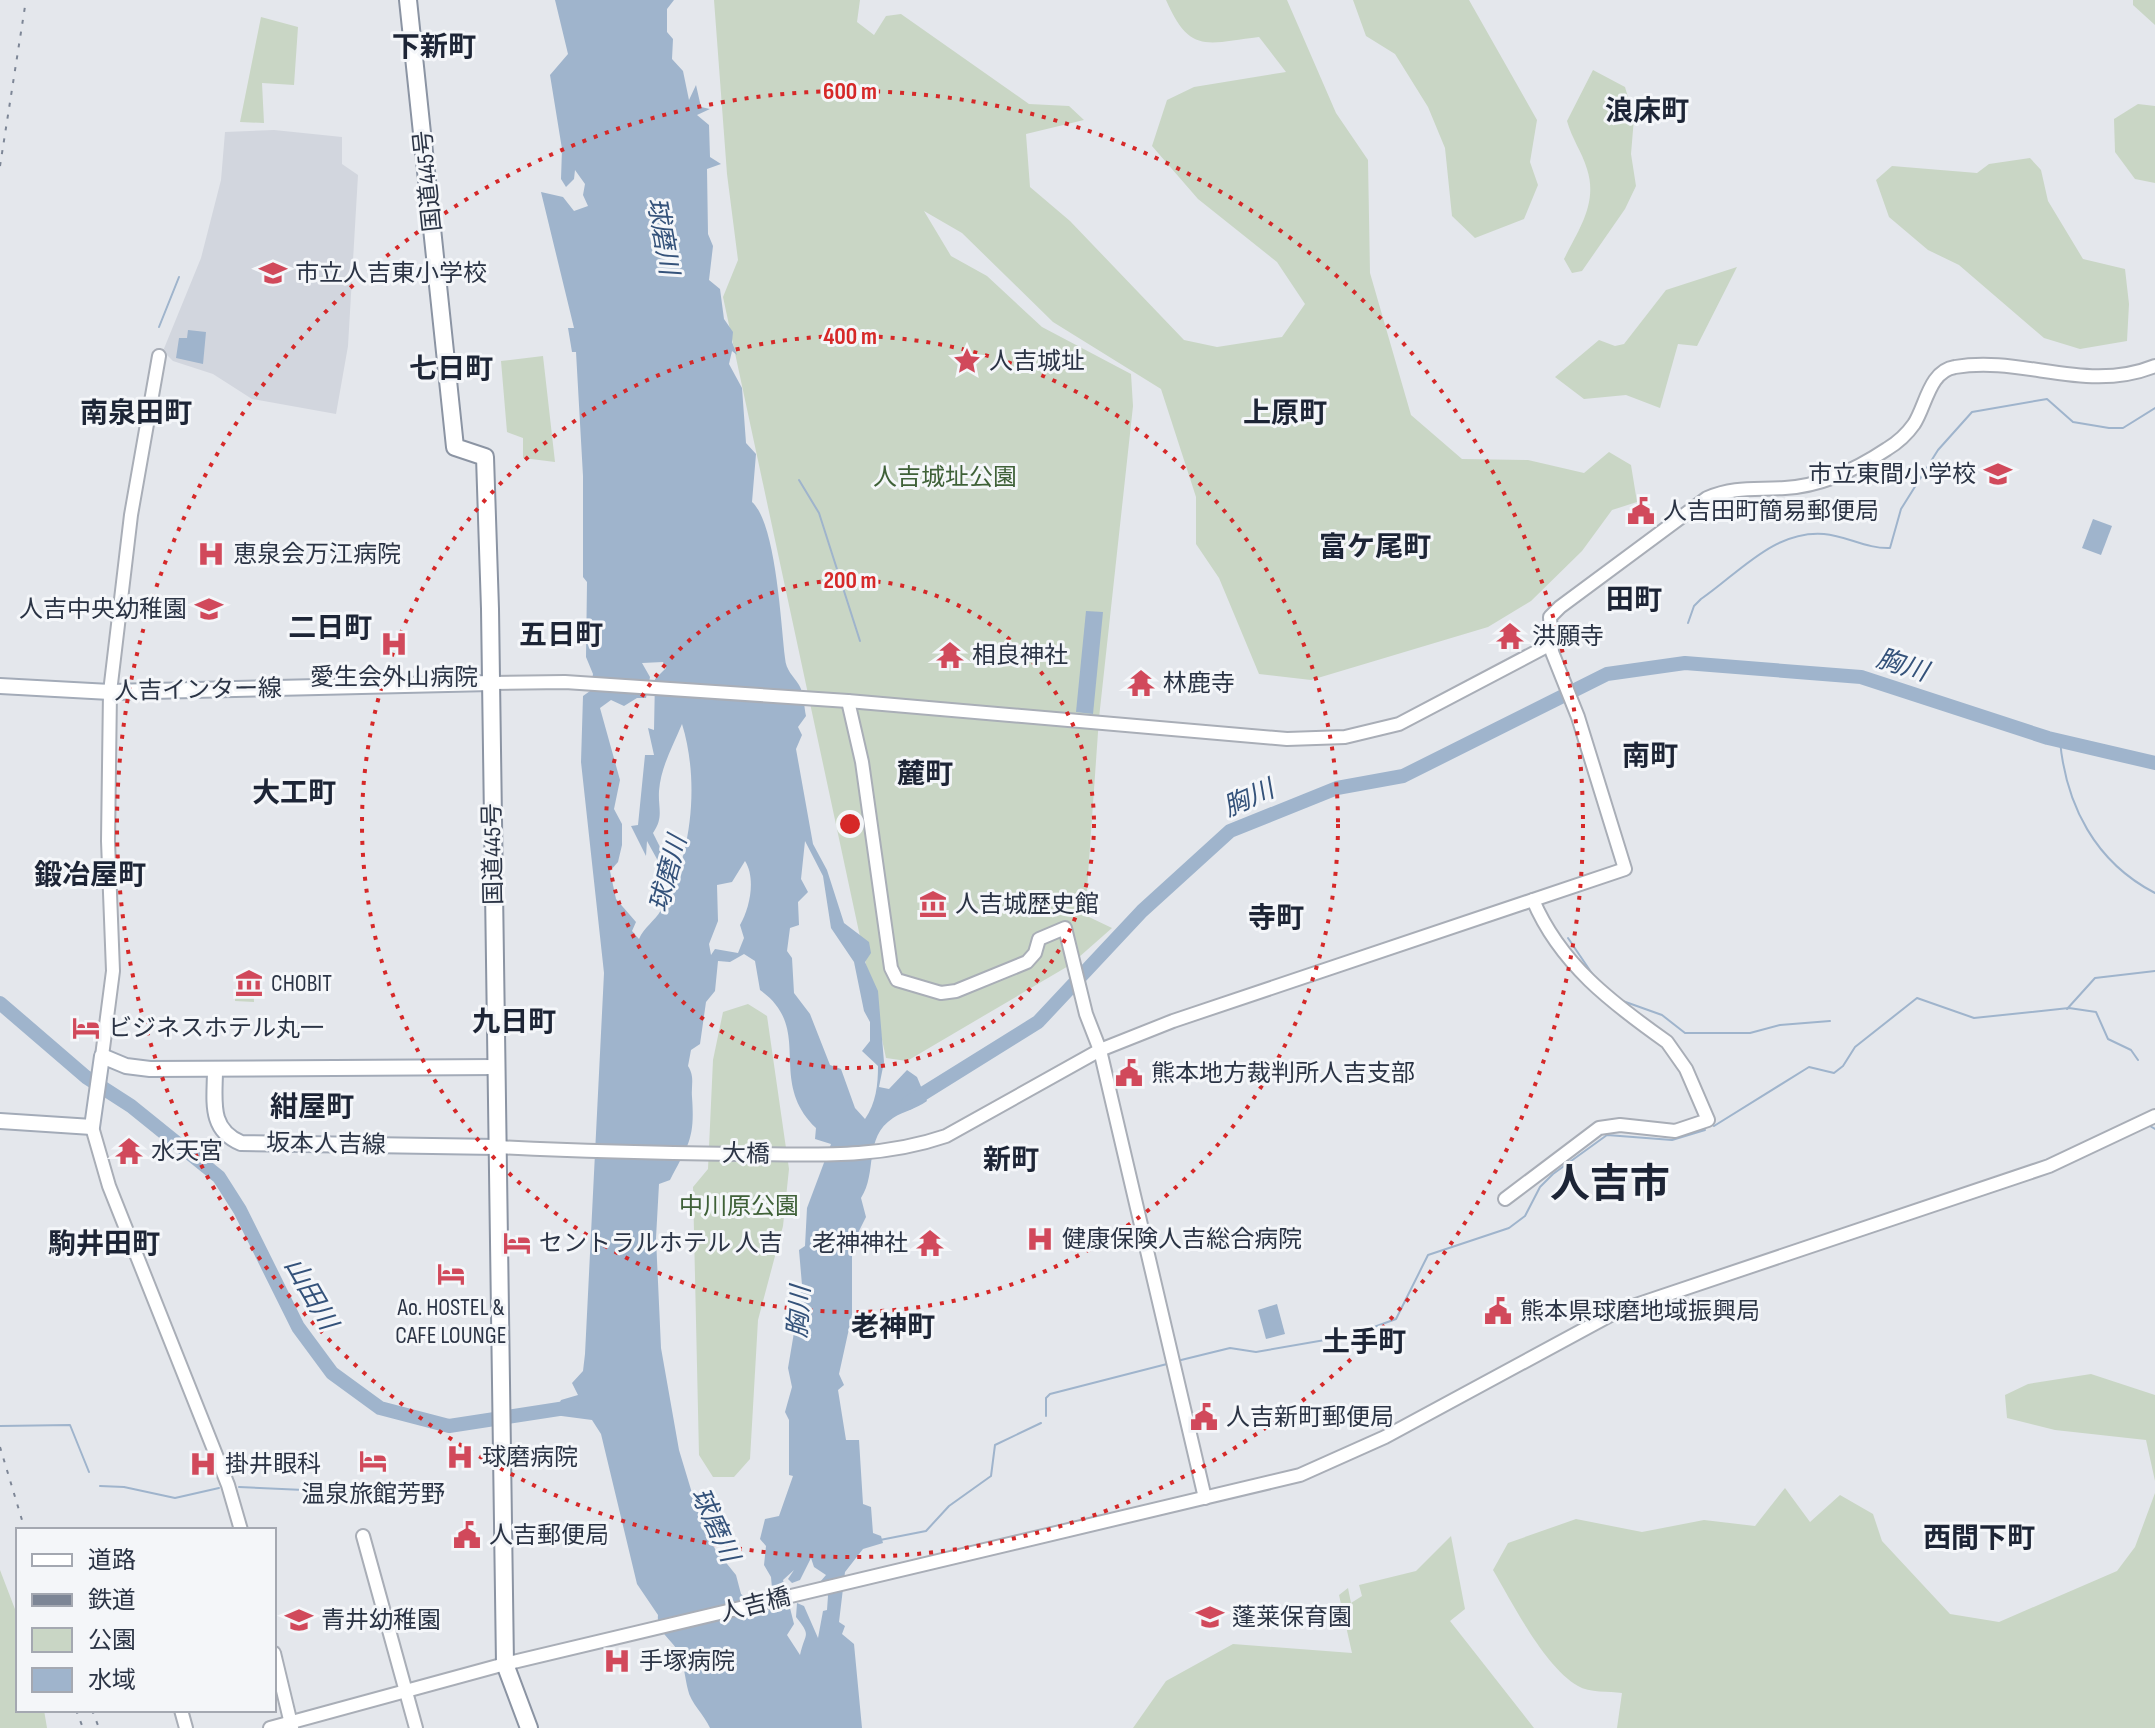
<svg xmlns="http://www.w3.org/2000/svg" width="2155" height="1728" font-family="'Sofia Sans Condensed','Noto Sans JP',sans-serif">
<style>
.built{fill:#d2d6de}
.green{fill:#c9d6c5}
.water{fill:#9fb4cc;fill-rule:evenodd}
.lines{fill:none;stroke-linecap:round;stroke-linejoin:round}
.stream{stroke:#9fb4cc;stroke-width:2}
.river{stroke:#9fb4cc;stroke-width:14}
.secondary-casing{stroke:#a9aeb7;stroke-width:16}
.primary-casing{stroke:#a3abb8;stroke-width:18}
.highway-casing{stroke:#8b94a3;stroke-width:20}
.secondary{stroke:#fff;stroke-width:12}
.primary{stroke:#fff;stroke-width:14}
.highway{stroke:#fff;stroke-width:16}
.rail{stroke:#7d8696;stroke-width:2;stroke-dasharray:4 8;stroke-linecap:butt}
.ring{fill:none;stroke:#d62828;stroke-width:4;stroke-dasharray:4 8}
.labels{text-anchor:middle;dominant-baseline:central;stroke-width:6;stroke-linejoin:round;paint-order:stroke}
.street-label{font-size:24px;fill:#2b3445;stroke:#f4f6f9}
.poi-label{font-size:24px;fill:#2b3445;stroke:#f4f6f9;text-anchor:start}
.park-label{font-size:24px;fill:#3f6138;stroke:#f4f6f9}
.water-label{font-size:26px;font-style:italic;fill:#34527a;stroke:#f4f6f9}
.quarter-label{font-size:28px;font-weight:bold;fill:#1d2536;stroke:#f4f6f9}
.town-label{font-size:40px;font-weight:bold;fill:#1d2536;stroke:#f4f6f9}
.centre{fill:#d62828;stroke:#f4f6f9;stroke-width:4}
.ring-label{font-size:24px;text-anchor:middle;font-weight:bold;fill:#d62828;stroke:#f4f6f9;stroke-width:6;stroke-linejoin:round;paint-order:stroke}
</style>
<rect width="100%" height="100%" fill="#e4e7ec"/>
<polygon class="built" points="274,130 342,137 342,164 358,175 348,346 336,414 252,399 213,374 173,361 163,351 201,258 221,180 225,132"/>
<g class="green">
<path d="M 714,0 L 860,0 L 857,22 L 874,35 L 886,16 L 901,14 L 1029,104 L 1069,106 L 1084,120 L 1026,134 L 1030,187 L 1070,221 L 1184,340 L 1217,347 L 1282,337 L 1305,304 L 1277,262 L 1198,199 L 1152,146 L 1167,100 L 1194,87 L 1286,72 L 1259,37 C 1207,43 1190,55 1166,0 L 1287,0 L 1336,113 L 1368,160 L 1370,273 L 1411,415 L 1462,459 L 1528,460 L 1584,473 L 1609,452 L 1631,465 L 1637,502 L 1612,510 L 1582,551 L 1531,601 L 1488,627 L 1311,680 L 1259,674 L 1219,578 L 1196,544 L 1196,497 L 1161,389 L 1053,322 L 962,233 L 924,211 L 951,256 L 987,276 L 1042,327 L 1131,374 L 1133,406 L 1099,718 L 1086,904 L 1089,917 L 1112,928 L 1070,965 L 907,1061 L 886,1058 L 723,297 L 738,260 L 727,174 Z"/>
<polygon points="1353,0 1469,0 1537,120 1530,162 1538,185 1524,219 1475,238 1452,216 1445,148 1428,107 1395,54 1366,36"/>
<polygon points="2133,0 2155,0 2155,25 2133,5"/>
<polygon points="261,17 298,27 294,85 262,83 264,123 240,122"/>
<path d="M 1593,70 L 1625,87 L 1634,118 L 1631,154 L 1636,186 L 1625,209 L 1582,271 L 1572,273 L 1564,259 C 1579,229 1598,203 1587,169 C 1582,152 1572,139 1567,121 Z"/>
<polygon points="2138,104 2155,106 2155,183 2135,179 2115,152 2114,119"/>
<polygon points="2030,158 2041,170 2048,201 2083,259 2125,269 2129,304 2127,341 2080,349 2044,338 1959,265 1928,250 1889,217 1876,180 1892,166 1977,173 1989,164"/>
<polygon points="1737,267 1697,346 1678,344 1660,408 1626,395 1584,399 1555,377 1599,340 1615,346 1624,344 1666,290"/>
<polygon points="543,356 555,462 523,458 523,438 507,432 501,361"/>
<polygon points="236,973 253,973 254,1002 235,1001"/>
<polygon points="748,1004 767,1016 789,1169 783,1226 758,1320 750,1459 734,1477 713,1477 699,1455 693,1187 708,1169 713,1060 723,1012"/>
<polygon points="2091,1374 2155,1395 2155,1481 2146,1440 2055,1430 2007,1418 2005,1395 2028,1384"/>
<path d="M 1785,1488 L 1810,1522 L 1840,1495 L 1873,1514 L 1882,1541 L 1950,1614 L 1999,1622 L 2117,1571 L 2135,1547 L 2155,1493 L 2155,1728 L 1617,1728 L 1622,1693 C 1609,1691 1589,1693 1578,1686 C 1544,1666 1513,1604 1493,1570 L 1508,1543 L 1576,1519 L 1642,1532 L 1704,1520 L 1755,1526 Z"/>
<polygon points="1451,1536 1465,1609 1450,1621 1534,1728 1133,1728 1166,1681 1233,1644 1352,1653 1339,1595 1348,1588 1351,1603 1362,1596 1359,1585 1416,1571"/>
<polygon points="0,1570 18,1617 18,1710 44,1710 47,1728 0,1728"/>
</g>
<g class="water">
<path d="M 555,0 L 674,0 L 667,9 L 667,32 L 673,39 L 672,59 L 683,71 L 689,100 L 696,85 L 701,107 L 710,109 L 697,115 L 709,125 L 710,157 L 721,164 L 707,169 L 708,234 L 713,246 L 709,280 L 720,289 L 724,319 L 733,332 L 732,342 L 737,355 L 732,351 L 729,364 L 742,388 L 746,443 L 756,454 L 752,502 C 776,523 781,625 785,658 C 786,671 793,675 799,685 C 804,693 804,707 806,716 L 798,727 L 802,735 L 796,749 L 813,844 L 827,870 L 844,923 L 869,942 L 871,953 L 865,962 L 878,991 L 884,1062 L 879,1087 L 889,1089 L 907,1070 L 917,1077 L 927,1101 C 916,1109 904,1111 893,1118 C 863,1138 878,1172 861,1198 L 866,1217 L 852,1245 L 852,1315 L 839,1374 L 844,1385 L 838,1390 L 846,1440 L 859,1440 L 863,1504 L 871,1507 L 873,1533 L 881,1536 L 883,1543 L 863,1549 L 845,1572 L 839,1622 L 845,1626 L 842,1634 L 854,1644 L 862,1728 L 710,1728 C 705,1716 690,1702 688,1690 C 685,1678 684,1664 679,1653 C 673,1640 656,1632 658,1615 L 637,1584 L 601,1434 L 592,1420 L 554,1415 L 561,1400 L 578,1395 L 572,1383 L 583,1371 L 585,1354 L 604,973 L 581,762 L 583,696 L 590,691 L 593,674 L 586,657 L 587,582 L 583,577 L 583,476 L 576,352 L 572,352 L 568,328 L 574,328 L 541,192 L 563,197 L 574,211 L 588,206 L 583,195 L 585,184 L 575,170 L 574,179 L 566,187 L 561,179 L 562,149 L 550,75 L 568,54 ZM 663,662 L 666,668 L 655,679 L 654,730 L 648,728 L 654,755 L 645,755 L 638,825 L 631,826 L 646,856 L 647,841 L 663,870 L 660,847 L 653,833 C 664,817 658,809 659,791 C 661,766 673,746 682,724 C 700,782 692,858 661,910 C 655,921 644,927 639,939 L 632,931 L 636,922 L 616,899 L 610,871 L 618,862 L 622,845 L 622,824 L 614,809 L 620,780 L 600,708 L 611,700 L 624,706 L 637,698 L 646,698 L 650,677 L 642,663 ZM 805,841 L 823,876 L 831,928 L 854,962 L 864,1011 L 870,1022 L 870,1041 L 862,1051 L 878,1066 C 878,1085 876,1103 865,1119 L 855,1108 L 841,1069 L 830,1065 L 810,1014 L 794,993 L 792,958 L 787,951 L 790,928 L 799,925 L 798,902 L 808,892 L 801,879 ZM 745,861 C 756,878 750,908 740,925 L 744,938 L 738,953 L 715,949 L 711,955 L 709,944 L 718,921 L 717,885 L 732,882 ZM 744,954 L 755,961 L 760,990 C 815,1029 766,1080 816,1128 L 815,1139 L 831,1144 L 807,1208 L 805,1246 L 799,1250 L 802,1285 L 788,1368 L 792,1387 L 785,1412 L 789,1420 L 789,1475 L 793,1476 L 779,1516 L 765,1519 L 760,1539 L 766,1546 L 764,1565 L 771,1577 L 772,1588 L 768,1614 L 741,1594 L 736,1575 L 715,1549 L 695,1503 L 679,1450 L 661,1348 L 656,1238 L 659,1184 L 670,1180 C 689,1144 695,1138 692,1097 C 691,1085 695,1077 688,1066 L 691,1050 L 700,1044 L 706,1002 L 715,991 L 718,961 L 730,962 ZM 811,1558 L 814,1567 L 826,1575 L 820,1582 L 828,1596 L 827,1610 L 823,1611 L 818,1638 L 804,1606 L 797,1603 L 796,1617 C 812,1637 805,1632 800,1655 L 787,1635 L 794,1624 L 783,1580 L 794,1570 L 788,1579 L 792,1583 L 800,1580 Z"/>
<polygon points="188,330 206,332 203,364 176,358 179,338 187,338"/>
<polygon points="2093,519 2112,526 2101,555 2082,548"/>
<polygon points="1086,611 1103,612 1093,714 1076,712"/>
<polygon points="1277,1304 1285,1334 1266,1339 1258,1310"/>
</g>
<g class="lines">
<g class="stream">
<polyline points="159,327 179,277"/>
<polyline points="799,480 819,513 860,641"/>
<path d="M 1688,623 L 1694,606 L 1701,599 C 1739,573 1774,530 1824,534 C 1847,536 1867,549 1890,548 L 1901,509 L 1938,450 L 1972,412 L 2047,399 L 2073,422 L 2109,428 L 2123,428 L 2155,408"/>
<path d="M 2060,741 C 2066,805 2095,862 2155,893"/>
<polyline points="1568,938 1593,975 1612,993"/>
<polyline points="1620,1000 1662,1015 1685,1033 1750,1033 1780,1025 1830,1021"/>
<polyline points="2067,1009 2095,978 2155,971"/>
<polyline points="1714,1126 1809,1067 1834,1073 1843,1066 1855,1047 1917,998 1974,1018 2069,1008 2096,1012 2108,1039 2131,1050 2138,1060"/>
<polyline points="2150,1126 2155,1129"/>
<polyline points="1352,1335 1396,1319 1428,1255 1509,1228 1525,1216 1540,1187 1553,1174 1607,1135 1672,1140 1705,1130"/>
<polyline points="1177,1361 1230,1348 1256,1352 1348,1336"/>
<polyline points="1046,1416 1046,1398 1050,1394 1167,1364"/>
<polyline points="0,1426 70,1425 89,1472"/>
<polyline points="100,1486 124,1487 175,1498 219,1488"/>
<polyline points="239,1487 304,1490 328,1502"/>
<polyline points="880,1540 926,1531 949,1506 991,1476 995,1445 1041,1423"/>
</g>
<g class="river">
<polyline points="0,1003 86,1077 131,1106 219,1177 240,1210 298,1327 332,1373 380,1408 449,1426 572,1407"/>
<polyline points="908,1103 1038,1022 1142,911 1230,831 1337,788 1403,776 1607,674 1685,663 1861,677 2048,738 2155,763"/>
</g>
<g class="secondary-casing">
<g id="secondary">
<polyline points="491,683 565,682 848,701 1287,739 1345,737 1399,724 1551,644"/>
<polyline points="848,701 862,762 891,968 897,980 941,993 956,991 1027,962 1035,953 1039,939 1065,928 1086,1014 1100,1050 1205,1498"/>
<polyline points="102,1056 113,971 108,841 110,692 131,515 159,356"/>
<polyline points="92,1127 109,1186 228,1485 241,1530"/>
<path d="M 497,1147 C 576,1151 656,1153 735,1154 C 807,1154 876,1160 946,1136 L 1100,1050 L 1173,1021 L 1625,869 L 1578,717 L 1552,652 L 1550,617 L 1560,607 L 1707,498 C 1735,486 1756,490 1785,488 C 1821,486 1857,469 1887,449 C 1897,443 1907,434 1914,424 C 1926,406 1929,371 1955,367 C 2022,355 2086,394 2155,366"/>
<path d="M 1505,1199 L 1599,1128 L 1620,1125 L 1675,1131 L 1708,1120 L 1686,1069 L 1667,1042 C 1612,1003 1560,964 1533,900"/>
<polyline points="363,1536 416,1728"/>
<polyline points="274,1653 292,1728"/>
<polyline points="181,1710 186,1728"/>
<polyline points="270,1728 505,1664 1300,1475 1385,1437 1618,1311 2049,1166 2155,1116"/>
</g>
</g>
<g class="primary-casing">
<g id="primary">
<polyline points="0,686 110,692 491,683"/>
<path d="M 215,1069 C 215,1100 208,1129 241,1143 L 497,1147"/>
<polyline points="0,1121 92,1127 102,1056 126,1066 150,1069 496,1067"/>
</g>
</g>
<g class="highway-casing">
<polyline id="highway" points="408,0 455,447 485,457 490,609 505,1664 529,1728"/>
</g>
<use href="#secondary" class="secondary"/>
<use href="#primary" class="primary"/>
<use href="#highway" class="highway"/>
<g class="rail">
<polyline points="0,166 26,0"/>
<polyline points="0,1447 25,1530"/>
<polyline points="76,1710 83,1728"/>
<polyline points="92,1710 99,1728"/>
</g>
</g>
<g class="ring">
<circle cx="850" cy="824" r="244"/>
<circle cx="850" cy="824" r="488"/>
<circle cx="850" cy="824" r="733"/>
</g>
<defs>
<g id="school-bare" transform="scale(2.16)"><path d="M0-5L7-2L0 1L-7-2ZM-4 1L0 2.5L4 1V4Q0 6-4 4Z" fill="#d1495b" stroke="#f4f6f9" stroke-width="2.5" paint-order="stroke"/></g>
<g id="sight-bare" transform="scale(2.16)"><path d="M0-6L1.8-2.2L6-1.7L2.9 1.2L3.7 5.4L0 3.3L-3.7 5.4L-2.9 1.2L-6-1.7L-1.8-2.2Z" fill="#d1495b" stroke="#f4f6f9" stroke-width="2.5" paint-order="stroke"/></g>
<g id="civic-bare" transform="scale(2.16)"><path d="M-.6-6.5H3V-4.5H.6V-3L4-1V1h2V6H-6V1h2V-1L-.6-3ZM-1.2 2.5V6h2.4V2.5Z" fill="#d1495b" stroke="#f4f6f9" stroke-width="2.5" paint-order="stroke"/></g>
<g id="hospital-bare" transform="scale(2.16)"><path d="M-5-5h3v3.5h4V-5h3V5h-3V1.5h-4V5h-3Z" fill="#d1495b" stroke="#f4f6f9" stroke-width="2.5" paint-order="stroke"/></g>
<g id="temple-bare" transform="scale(2.16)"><path d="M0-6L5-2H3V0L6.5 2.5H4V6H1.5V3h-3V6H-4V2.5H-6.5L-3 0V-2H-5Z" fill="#d1495b" stroke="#f4f6f9" stroke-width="2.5" paint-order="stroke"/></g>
<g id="museum-bare" transform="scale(2.16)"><path d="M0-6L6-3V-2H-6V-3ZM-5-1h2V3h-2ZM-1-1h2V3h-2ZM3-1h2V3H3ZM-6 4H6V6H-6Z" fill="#d1495b" stroke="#f4f6f9" stroke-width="2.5" paint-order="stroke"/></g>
<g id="hotel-bare" transform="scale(2.16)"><path d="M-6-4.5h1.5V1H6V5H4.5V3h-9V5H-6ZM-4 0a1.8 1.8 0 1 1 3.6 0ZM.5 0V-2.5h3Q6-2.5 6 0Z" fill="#d1495b" stroke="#f4f6f9" stroke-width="2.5" paint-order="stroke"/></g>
</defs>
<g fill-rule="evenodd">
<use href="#school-bare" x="273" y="273"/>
<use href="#sight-bare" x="967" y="361"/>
<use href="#school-bare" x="1998" y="474"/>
<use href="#civic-bare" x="1641" y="511"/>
<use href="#hospital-bare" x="211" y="554"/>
<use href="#school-bare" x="209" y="609"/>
<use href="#temple-bare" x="1510" y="636"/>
<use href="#hospital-bare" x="394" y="644"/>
<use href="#temple-bare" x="950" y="655"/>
<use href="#temple-bare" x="1141" y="683"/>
<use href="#museum-bare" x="933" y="904"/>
<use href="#museum-bare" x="249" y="983"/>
<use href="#hotel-bare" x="86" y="1028"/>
<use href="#civic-bare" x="1129" y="1073"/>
<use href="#temple-bare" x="129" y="1151"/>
<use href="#hospital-bare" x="1040" y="1239"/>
<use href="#hotel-bare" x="517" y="1243"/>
<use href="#temple-bare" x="930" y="1243"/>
<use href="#hotel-bare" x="451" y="1274"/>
<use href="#civic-bare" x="1498" y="1311"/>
<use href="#civic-bare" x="1204" y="1417"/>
<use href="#hospital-bare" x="460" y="1457"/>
<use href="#hotel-bare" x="373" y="1461"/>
<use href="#hospital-bare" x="203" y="1464"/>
<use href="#civic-bare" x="467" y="1535"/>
<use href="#school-bare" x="1210" y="1617"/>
<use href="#school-bare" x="299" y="1620"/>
<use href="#hospital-bare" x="617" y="1661"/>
</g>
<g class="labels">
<g class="street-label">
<text transform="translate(428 181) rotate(-96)">国道445号</text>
<text transform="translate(198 690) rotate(-1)">人吉インター線</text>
<text transform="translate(493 854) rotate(-91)">国道445号</text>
<text transform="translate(326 1144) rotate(1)">坂本人吉線</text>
<text transform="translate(746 1154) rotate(1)">大橋</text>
<text transform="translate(755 1605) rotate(-14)">人吉橋</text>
</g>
<g class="poi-label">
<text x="295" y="273">市立人吉東小学校</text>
<text x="989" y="361">人吉城址</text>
<text x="1976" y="474" text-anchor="end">市立東間小学校</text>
<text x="1663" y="511">人吉田町簡易郵便局</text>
<text x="233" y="554">恵泉会万江病院</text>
<text x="187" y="609" text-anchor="end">人吉中央幼稚園</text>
<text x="1532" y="636">洪願寺</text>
<text x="972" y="655">相良神社</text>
<text x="394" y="677" text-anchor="middle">愛生会外山病院</text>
<text x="1163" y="683">林鹿寺</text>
<text x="955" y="904">人吉城歴史館</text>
<text x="271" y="983">CHOBIT</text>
<text x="108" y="1028">ビジネスホテル丸一</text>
<text x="1151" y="1073">熊本地方裁判所人吉支部</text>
<text x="151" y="1151">水天宮</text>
<text x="1062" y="1239">健康保険人吉総合病院</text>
<text x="539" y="1243">セントラルホテル 人吉</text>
<text x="908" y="1243" text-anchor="end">老神神社</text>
<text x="451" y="1307" text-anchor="middle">Ao. HOSTEL &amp;<tspan x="451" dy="28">CAFE LOUNGE</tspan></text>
<text x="1520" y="1311">熊本県球磨地域振興局</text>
<text x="1226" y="1417">人吉新町郵便局</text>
<text x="482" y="1457">球磨病院</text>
<text x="225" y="1464">掛井眼科</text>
<text x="373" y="1494" text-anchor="middle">温泉旅館芳野</text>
<text x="489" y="1535">人吉郵便局</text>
<text x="1232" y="1617">蓬莱保育園</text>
<text x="321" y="1620">青井幼稚園</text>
<text x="639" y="1661">手塚病院</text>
</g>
<g class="park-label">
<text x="945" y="477">人吉城址公園</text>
<text x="739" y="1206">中川原公園</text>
</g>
<g class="water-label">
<text transform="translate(662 236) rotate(80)">球磨川</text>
<text transform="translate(1902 666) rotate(17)">胸川</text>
<text transform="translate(1249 799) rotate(-24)">胸川</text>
<text transform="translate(669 874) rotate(-75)">球磨川</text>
<text transform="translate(310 1294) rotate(60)">山田川</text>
<text transform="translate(800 1312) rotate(-86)">胸川</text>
<text transform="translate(714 1525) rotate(65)">球磨川</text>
</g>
<g class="quarter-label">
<text x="434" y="47">下新町</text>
<text x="1647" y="111">浪床町</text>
<text x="451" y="369">七日町</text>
<text x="136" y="413">南泉田町</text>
<text x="1285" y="413">上原町</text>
<text x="1375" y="547">富ケ尾町</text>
<text x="1634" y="600">田町</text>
<text x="330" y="628">二日町</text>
<text x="561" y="635">五日町</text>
<text x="1650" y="756">南町</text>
<text x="925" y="774">麓町</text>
<text x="294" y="793">大工町</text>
<text x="90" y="875">鍛冶屋町</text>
<text x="1276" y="918">寺町</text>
<text x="514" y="1022">九日町</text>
<text x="312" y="1107">紺屋町</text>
<text x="1011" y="1160">新町</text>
<text x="104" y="1244">駒井田町</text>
<text x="893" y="1327">老神町</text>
<text x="1364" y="1342">土手町</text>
<text x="1979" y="1538">西間下町</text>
</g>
<g class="town-label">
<text x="1610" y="1185">人吉市</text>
</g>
</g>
<circle cx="850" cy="824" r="12" class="centre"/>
<g class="ring-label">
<text x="850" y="99">600 m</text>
<text x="850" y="344">400 m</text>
<text x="850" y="588">200 m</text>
</g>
<rect x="16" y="1528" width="260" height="184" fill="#f4f6f9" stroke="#a4a8b1" stroke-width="2"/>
<rect x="32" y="1554" width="40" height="12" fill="#ffffff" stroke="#a4a8b1" stroke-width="2"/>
<text x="88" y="1568" font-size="24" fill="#2b3445">道路</text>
<rect x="32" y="1594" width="40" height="12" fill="#7d8696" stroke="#a4a8b1" stroke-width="2"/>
<text x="88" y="1608" font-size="24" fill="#2b3445">鉄道</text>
<rect x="32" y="1628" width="40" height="24" fill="#c9d6c5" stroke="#a4a8b1" stroke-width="2"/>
<text x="88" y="1648" font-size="24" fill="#2b3445">公園</text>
<rect x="32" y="1668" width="40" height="24" fill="#9fb4cc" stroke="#a4a8b1" stroke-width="2"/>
<text x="88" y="1688" font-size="24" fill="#2b3445">水域</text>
</svg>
